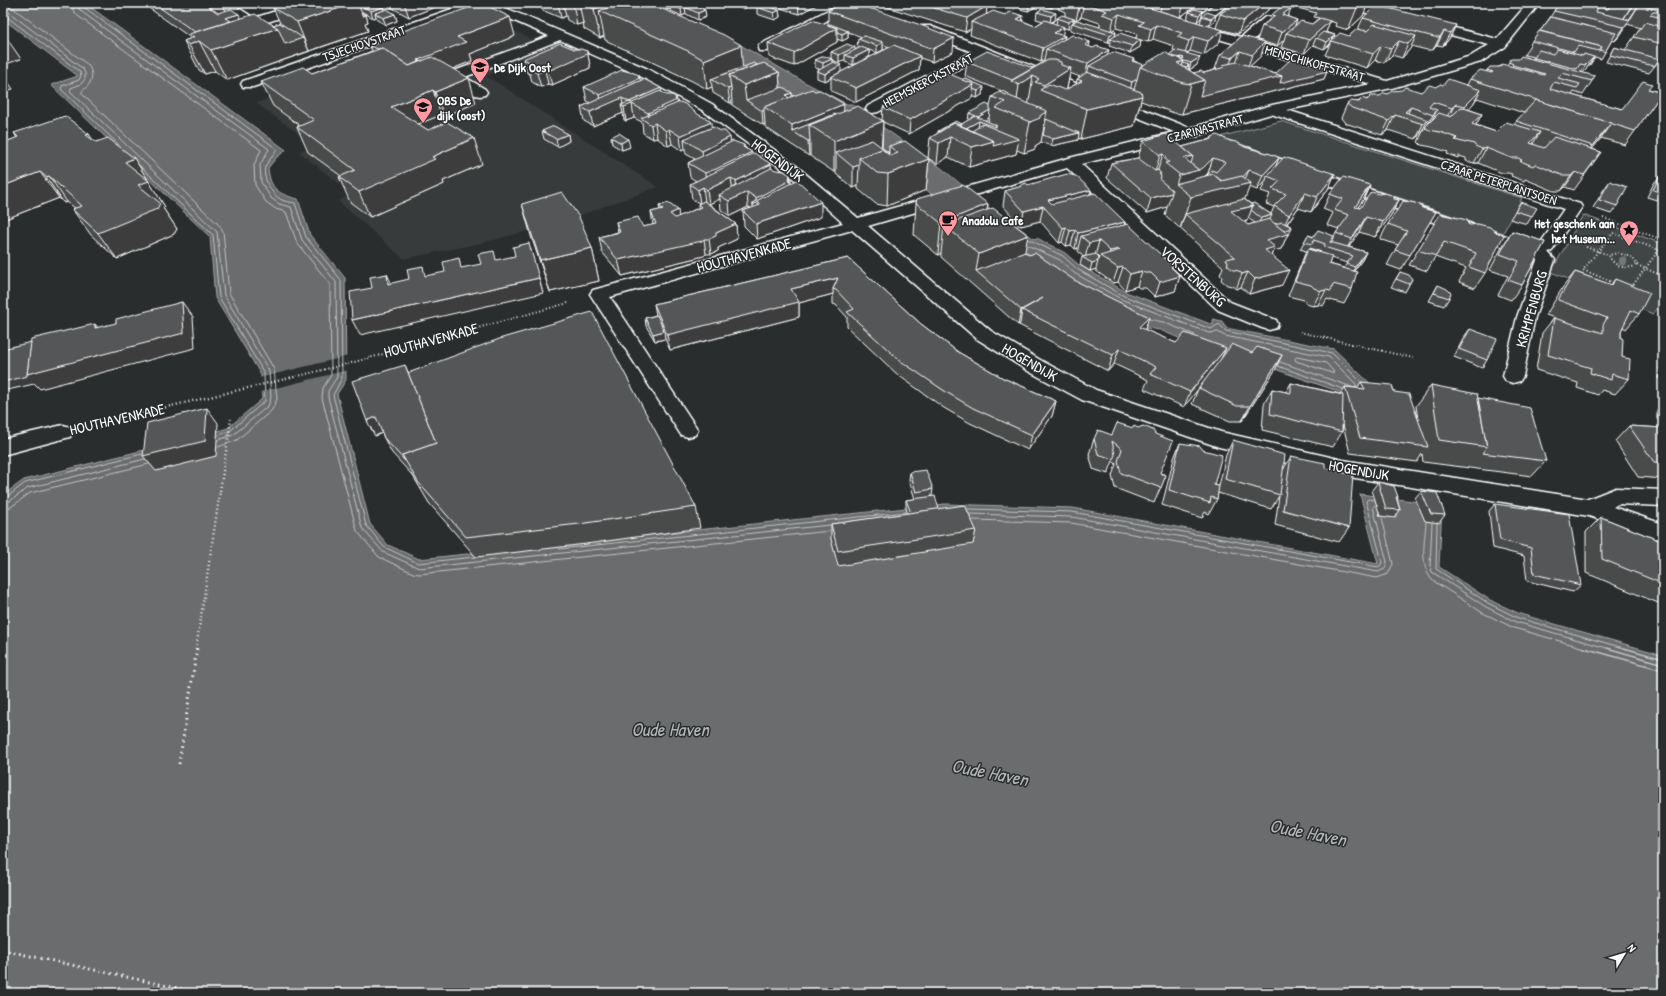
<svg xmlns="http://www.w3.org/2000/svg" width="1666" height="996" font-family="'Patrick Hand',sans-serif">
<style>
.built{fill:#373a3b}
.green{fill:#414445;stroke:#a0a2a2}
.water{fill:#6a6c6d;stroke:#a6a7a7}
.pier{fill:#2a2d2e}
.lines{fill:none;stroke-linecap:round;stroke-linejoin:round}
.shore-far1{stroke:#c3c4c5;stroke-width:1}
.shore{stroke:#c3c4c5;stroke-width:1.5}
.minor-casing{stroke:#fff;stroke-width:3}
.path-far3{stroke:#fff;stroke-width:1.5;stroke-dasharray:0.5 2;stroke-linecap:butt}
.path-far2{stroke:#fff;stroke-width:2;stroke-dasharray:1 2.5;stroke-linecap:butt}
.path-far1{stroke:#fff;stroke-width:2.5;stroke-dasharray:1 3;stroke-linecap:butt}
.path{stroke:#fff;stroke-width:3;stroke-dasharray:1.5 4;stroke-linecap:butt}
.minor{fill:#2a2d2e;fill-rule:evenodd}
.tree{fill:#757778}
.wall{fill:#494b4c;stroke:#fff;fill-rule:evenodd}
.shaded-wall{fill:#3c3d3e;stroke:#fff}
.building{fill:#555758;stroke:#fff}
.labels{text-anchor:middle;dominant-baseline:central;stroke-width:3;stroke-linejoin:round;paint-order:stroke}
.far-street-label{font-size:13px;fill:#fff;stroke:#2a2d2e}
.far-poi-label{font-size:13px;font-weight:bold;fill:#fff;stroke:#2a2d2e;text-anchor:start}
.street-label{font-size:15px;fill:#fff;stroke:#2a2d2e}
.near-water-label{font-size:19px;font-style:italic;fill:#b4b6b6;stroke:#2a2d2e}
</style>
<rect width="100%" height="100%" fill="#2a2d2e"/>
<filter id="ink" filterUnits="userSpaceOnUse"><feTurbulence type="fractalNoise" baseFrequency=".025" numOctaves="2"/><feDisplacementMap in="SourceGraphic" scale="8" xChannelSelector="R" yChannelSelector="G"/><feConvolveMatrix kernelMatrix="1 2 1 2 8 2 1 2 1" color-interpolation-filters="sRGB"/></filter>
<g filter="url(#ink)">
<polygon class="built" points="489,18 553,50 487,76 658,187 567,220 486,242 404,259 338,201 352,194 299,152 314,145 256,103"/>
<g class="green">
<polygon points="1281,121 1522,198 1503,233 1220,137"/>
<polygon points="1583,215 1663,244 1663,302 1653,314 1551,272"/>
</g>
<g class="water">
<path d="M 3,3 L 85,3 L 286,150 L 276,158 L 268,168 C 270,189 278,194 298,199 L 310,235 L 345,278 L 346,380 L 337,394 L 370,524 L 388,545 L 419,559 L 945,504 L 1073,508 L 1378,564 L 1360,494 L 1442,505 L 1439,567 L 1490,600 L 1520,614 L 1663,655 L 1663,993 L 3,993 L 3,495 L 24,480 L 204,435 L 228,428 L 262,399 L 261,375 L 215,298 L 210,237 L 51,85 L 78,76 L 3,19 Z"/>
<polygon points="737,43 806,83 847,104 852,104 879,121 881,126 940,167 993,211 1020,225 1017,226 1034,239 1037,238 1065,253 1079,265 1126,292 1213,325 1213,319 1222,321 1226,328 1334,349 1377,390 1351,396 1272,368 1193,344 1160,330 1147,328 1145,331 951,210 881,153 798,98 756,74 725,61"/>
</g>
<polygon class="pier" points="348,356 348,370 260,392 259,378"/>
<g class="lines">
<g class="shore-far1">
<polyline points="72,3 73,10 78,16 261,150 254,165 255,185 266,202 276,209 286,212 297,243 330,284 331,375 323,388 322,398 357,531 379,557 413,573 419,574 830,531"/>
<polyline points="78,3 78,8 82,12 269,149 260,165 261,182 271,198 279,204 291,207 302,240 336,282 337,377 328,391 328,397 362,528 383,552 419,568 830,525"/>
<path d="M 83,3 L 85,8 L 277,149 C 275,155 269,159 266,165 C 260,175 272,196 282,200 C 286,202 291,202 295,203 L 306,237 L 341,280 L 342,378 L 333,395 L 366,525 L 384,547 L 418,563 L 475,557"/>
<path d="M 3,5 L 13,8 L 88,65 C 95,75 92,84 82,91 L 82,94 L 220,226 L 223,231 L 229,293 L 274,369 L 277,399 L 272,410 L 237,440 L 218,447"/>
<polyline points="3,11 10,13 83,69 85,73 85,79 81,84 71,88 70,91 217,232 224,295 269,371 271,398 268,406 233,435 218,440"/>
<polyline points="3,16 7,17 80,72 81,76 79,80 62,86 61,89 119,145"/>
<polyline points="139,165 213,235 219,297 264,373 265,401 230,431 219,435"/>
<polyline points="1028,239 1063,256 1077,269 1124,296 1211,329 1219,324 1226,331 1332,353 1360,381"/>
<polyline points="1027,245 1060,260 1074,273 1123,300 1209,333 1218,332 1225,336 1329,357 1356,384 1356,387"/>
<polyline points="1149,319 1163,322 1195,335"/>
<polygon points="1297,357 1326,363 1334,372 1332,373 1296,361 1295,359"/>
<polyline points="1280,362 1352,387"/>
<polyline points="1278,366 1343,389"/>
<polyline points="3,498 7,497 25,483 142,454"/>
<polyline points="3,503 10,501 28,488 145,459"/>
<polyline points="3,509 11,507 30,493 149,464"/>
<polyline points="968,509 1072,512 1378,567 1381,565 1382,561 1366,501 1368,499 1374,500"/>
<polyline points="970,514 1072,517 1378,572 1385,569 1387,562 1373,507 1376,505"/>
<polyline points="973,520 1071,523 1377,578 1388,574 1393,564 1382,518"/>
<path d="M 1426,522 C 1425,541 1419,565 1432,580 L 1483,613 L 1514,628 L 1588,649"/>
<polyline points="1432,523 1430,566 1432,572 1486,607 1516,622 1610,649"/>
<polyline points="1437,524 1436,569 1488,603 1518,618 1627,649"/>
<polyline points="559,549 906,512"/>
</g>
<g class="shore">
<polyline points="1584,648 1663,670"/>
<polyline points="1607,648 1663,664"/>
<polyline points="1624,648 1663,659"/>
</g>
<g class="minor-casing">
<g id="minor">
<polygon points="217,3 231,3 254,18 279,10 283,11 285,14 283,17 252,27 248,26"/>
<polygon points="469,3 494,3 648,69 712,104 795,165 858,218 1065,159 1174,132 983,56 878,112 873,113 868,112 866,109 868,106 972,52 922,32 920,29 922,26 930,26 1190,128 1272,105 1371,84 1188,30 1186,27 1188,24 1216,3 1224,3 1226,6 1201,26 1241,37 1265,17 1273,17 1275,20 1273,23 1252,41 1387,81 1471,56 1489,45 1340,6 1338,3 1358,3 1497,39 1528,3 1540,3 1505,47 1481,62 1392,88 1287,110 1580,204 1582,207 1552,251 1548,252 1555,260 1535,317 1523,376 1520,381 1513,383 1506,381 1503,376 1517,317 1537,260 1530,251 1513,250 1244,156 1241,153 1244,150 1249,148 1254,150 1521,241 1541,242 1564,209 1271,114 1199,135 1197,137 1188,138 1081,164 1230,302 1276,320 1278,324 1276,328 1269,330 1262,328 1218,310 1067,168 868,226 991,331 1042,361 1096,390 1221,432 1343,460 1588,499 1616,488 1663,490 1663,506 1618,504 1613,507 1663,524 1663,542 1589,516 1343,476 1219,447 1082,400 1028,371 977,339 852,230 610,297 698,430 695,435 688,437 681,435 590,294 593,290 843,223 785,171 702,110 638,75 560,40 465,77 485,89 487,92 485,95 480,96 475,95 449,79 447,76 449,73 549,36 482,7 253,87 243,87 241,84 243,81"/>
<polygon points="842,3 855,4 853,7 769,51 759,51 758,48 759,45"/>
<polygon points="63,425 70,427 73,432 70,437 3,455 3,439"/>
</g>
</g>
<polyline class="path-far3" points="1003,15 1025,3"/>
<g class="path-far2">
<polyline points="1603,218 1663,240"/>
<polygon points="1613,233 1659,250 1630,289 1583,270"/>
<polyline points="1586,247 1609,255"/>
<path d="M 1618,253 L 1632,257 L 1637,265 C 1627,270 1613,267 1609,255 Z"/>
<polyline points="1637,265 1663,276"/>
<polyline points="1300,332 1413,358"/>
<polyline points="290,378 351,363 568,303"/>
</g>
<g class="path-far1">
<polyline points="95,424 294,377"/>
<polyline points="196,649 231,419"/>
</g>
<g class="path">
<polyline points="179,764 197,648"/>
<polyline points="3,950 200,993"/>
</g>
<use href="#minor" class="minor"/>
</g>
<circle class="tree" cx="1623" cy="261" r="4.5"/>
<g class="wall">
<polygon points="142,3 222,3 225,11 241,18 273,25 280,23 273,8 375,3 383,7 384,10 395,14 397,21 386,25 377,20 376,17 373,18 361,11 361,13 366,15 368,22 365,23 368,31 227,80 215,71 205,74 199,70 184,41 191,38"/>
<polygon points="383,3 443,3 443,4 409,17"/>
<polygon points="527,3 648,3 743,67 757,65 779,72 780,88 792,93 792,97 844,112 882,120 883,107 947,73 983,94 977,98 972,96 972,98 909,134 883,122 882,148 889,153 889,146 929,159 926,190 887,206 876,204 858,189 858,186 853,188 836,174 836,171 834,172 810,156 810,155 809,156 792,145 765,127 765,124 763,125 732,105 732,102 730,103 713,93 712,87 707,89 692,81 605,40 604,36 600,38 584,29 583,23 577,25 567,20 566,16 561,18 542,10 541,5 537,7"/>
<polygon points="655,3 689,3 706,17 698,20 686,14 682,16 671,11 670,9 668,10 657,6 657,4"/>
<polygon points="734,3 748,3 748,6 743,9 734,6"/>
<polygon points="765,3 818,3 818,4 799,14"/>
<path d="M 875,3 L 980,3 L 980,4 L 987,6 L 986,14 L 1023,21 L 1035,26 L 1043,21 L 1036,19 L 1037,12 L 1042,9 L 1055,20 L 1051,23 L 1056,25 L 1057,18 L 1065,16 L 1065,12 L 1058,9 L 1059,3 L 1051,8 L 1039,5 L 1028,11 L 1020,9 L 1021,3 L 1133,3 L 1219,43 L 1204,55 L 1190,51 L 1186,54 L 1197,65 L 1189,70 L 1193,73 L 1204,73 L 1217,69 L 1215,69 L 1220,55 L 1242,36 L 1261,56 L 1250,66 L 1275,74 L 1327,71 L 1324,79 L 1182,114 L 1174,113 L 1141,101 L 1134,126 L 1081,139 L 1078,138 L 1078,140 L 1051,146 L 1041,142 L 1035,146 L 1035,149 L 1024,153 L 1017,150 L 1016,154 L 969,167 L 948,157 L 937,164 L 928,158 L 930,138 L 938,133 L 938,131 L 962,124 L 968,121 L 969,113 L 990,106 L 992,97 L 1008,96 L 1009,94 L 965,76 L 967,62 L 1033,68 L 1044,62 L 1044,60 L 1041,62 L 970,35 L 971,29 L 965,32 ZM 1081,17 L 1100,23 L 1100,27 L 1074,22 L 1074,19 L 1076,20 ZM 1071,27 L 1070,30 L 1108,42 L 1110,42 L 1109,46 L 1130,53 L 1140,47 L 1141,40 L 1148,42 L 1153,39 L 1174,46 L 1173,50 L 1175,51 L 1169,55 L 1144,65 L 1134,61 L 1134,59 L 1107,55 L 1089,47 L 1090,42 L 1064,39 L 1065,36 L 1062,35 L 1064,28 L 1068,29 ZM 1116,28 L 1137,34 L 1136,38 L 1115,36 L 1116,32 L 1112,31 ZM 1070,73 L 1080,77 L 1077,79 L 1076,84 L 1067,89 ZM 989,118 L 988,122 L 984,120 Z"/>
<polygon points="1133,3 1146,3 1142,6"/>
<polygon points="1162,3 1200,3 1180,17 1160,11"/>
<polygon points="1235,3 1277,3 1238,34 1216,28 1220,14"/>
<polygon points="1284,3 1368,3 1363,16 1348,30 1335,26 1336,23 1330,21 1326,32 1335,35 1333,39 1349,36 1358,29 1363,18 1456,25 1449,39 1443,46 1437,45 1433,50 1427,50 1411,46 1410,49 1402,58 1392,55 1384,63 1375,60 1367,68 1325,55 1330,44 1324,49 1313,45 1304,54 1281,47 1284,40 1277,46 1257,40 1262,26 1269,20 1271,15 1288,17 1297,20 1295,26 1312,24 1319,18 1314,17 1316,13 1284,4"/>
<path d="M 1559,3 L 1663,3 L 1663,56 L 1649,73 L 1606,62 L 1614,47 L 1625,50 L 1634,37 L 1641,28 L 1627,24 L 1621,34 L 1615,41 L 1612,40 L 1601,59 L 1595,57 L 1590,65 L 1589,65 L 1583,73 L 1592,81 L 1583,95 L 1574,92 L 1572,95 L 1622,109 L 1649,89 L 1662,93 L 1625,145 L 1601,138 L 1592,149 L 1601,152 L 1574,190 L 1565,187 L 1561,191 L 1554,191 L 1525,179 L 1524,181 L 1511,176 L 1512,174 L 1508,173 L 1502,173 L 1478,163 L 1474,163 L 1466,161 L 1466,158 L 1459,156 L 1458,158 L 1447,154 L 1448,152 L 1432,147 L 1421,145 L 1418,142 L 1424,129 L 1423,128 L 1420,134 L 1416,139 L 1388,130 L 1382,135 L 1345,123 L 1341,118 L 1347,104 L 1388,94 L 1421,92 L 1443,85 L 1467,85 L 1470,79 L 1486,72 L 1487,70 L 1507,65 L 1509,62 L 1533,59 L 1534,57 L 1524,55 L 1532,41 L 1540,31 L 1549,19 ZM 1477,98 L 1524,113 L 1516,121 L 1514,124 L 1496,132 L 1476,125 L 1482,114 L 1468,109 L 1473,104 Z"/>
<polygon points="757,7 779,10 780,17 775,20 757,14"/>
<path d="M 828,11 L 953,52 L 932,62 L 920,58 L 919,70 L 856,102 L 831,91 L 831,78 L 825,81 L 817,78 L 817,71 L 819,69 L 815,68 L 815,60 L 831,59 L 831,52 L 855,50 L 860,47 L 857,46 L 858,39 L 862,37 L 848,32 L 848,38 L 842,41 L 837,39 L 837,42 L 794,66 L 769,57 L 768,43 L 828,25 ZM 883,45 L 890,47 L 841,72 L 832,63 L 832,60 L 839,63 L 845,59 L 845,62 L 853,65 L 869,57 L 869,50 L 877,53 L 883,50 Z"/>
<polygon points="1203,11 1201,18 1197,22 1187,19 1189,12"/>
<polygon points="1216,15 1214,22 1209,26 1200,23 1202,16"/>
<polygon points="515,36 470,54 472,61 452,69 476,103 444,116 441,115 418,124 482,164 443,181 444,184 370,217 350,202 339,177 341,176 308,152 297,127 299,125 273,106 261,82 312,73 372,51 370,46 376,44 375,41"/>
<polygon points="574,49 587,51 590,65 590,68 552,85 548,84 541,87 532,82 530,74 527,73 523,59"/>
<polygon points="639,78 640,81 667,95 676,97 677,103 731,142 745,147 752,155 771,164 771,168 791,179 791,183 821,217 757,239 744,226 743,211 751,208 748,207 730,216 721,210 720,199 709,204 736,224 737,239 718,248 718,251 711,254 706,254 704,256 622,276 602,252 599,237 618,232 616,222 643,227 653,225 651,212 660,210 659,206 679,217 698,208 698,204 699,203 692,199 690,184 696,181 690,177 688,163 695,159 686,154 685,149 682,151 672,144 668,146 657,138 653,139 643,133 642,122 634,118 626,121 624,120 623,113 593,126 584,121 581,107 590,103 587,101 584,87"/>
<polygon points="542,131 568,134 569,141 558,147 544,139"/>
<polygon points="14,133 89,134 92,140 96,142 134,158 165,207 163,208 177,229 174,234 117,259 91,235 72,209 75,208 67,202 64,203 59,198 3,220 3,143 17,138"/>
<polygon points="611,137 630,147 622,150 612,144"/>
<path d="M 1212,137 L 1230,141 L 1279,158 L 1274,169 L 1335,174 L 1328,189 L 1311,212 L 1298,208 L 1287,224 L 1292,227 L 1288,235 L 1287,236 L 1281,249 L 1273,251 L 1271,256 L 1282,285 L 1249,294 L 1241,287 L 1236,289 L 1232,286 L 1227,285 L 1221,280 L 1222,277 L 1220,275 L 1223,267 L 1165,215 L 1167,207 L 1147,213 L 1107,178 L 1111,163 L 1138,158 L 1143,141 L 1182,147 L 1211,139 ZM 1266,180 L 1261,191 L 1270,194 L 1266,204 L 1274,207 L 1271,214 L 1251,204 L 1244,199 L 1249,187 L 1257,190 ZM 1248,218 L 1255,223 L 1248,225 L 1244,222 L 1247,221 Z"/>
<polygon points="1660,176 1663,176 1663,202 1647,197 1654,183"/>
<polygon points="1610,181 1617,206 1611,214 1593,208 1604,189"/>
<polygon points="1021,185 1028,185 1091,190 1090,194 1125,222 1124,225 1180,276 1175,291 1155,297 1146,288 1139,288 1137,286 1125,290 1118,282 1113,283 1096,271 1096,269 1090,271 1080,265 1082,257 1083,257 1078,251 1078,248 1075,249 1071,245 1066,246 1062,242 1059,243 1040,221 1021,226 1003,206 1005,191 1020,187"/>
<path d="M 1370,185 L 1363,200 L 1358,207 L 1360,208 L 1394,199 L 1399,200 L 1391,215 L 1375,237 L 1359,232 L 1349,247 L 1366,252 L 1362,260 L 1354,271 L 1352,289 L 1344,304 L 1327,299 L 1323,306 L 1318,305 L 1313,306 L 1306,304 L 1304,300 L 1288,296 L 1301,264 L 1306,251 L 1300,249 L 1308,235 L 1332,242 L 1336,233 L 1339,229 L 1327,225 L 1333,213 L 1323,209 L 1330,194 ZM 1310,248 L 1321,252 L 1310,249 ZM 1331,258 L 1347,263 L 1344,268 L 1329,264 Z"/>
<polygon points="1521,202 1532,216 1527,224 1510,219"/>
<polygon points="916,203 988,204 987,210 1025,252 1145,330 1176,343 1221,358 1275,370 1242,421 1230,421 1192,404 1198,389 1184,407 1144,389 1148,380 1114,364 1108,371 1019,325 1020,324 1018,325 941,257 941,253 938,255 914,235"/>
<polygon points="522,204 592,248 599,281 550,292 531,236"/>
<polygon points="1422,208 1436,212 1401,270 1387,265 1398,245 1380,239 1388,224"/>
<polygon points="1467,220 1485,273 1475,288 1459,282 1466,268 1435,257 1427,271 1409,265 1418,250"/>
<polygon points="1512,231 1545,242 1522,285 1511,300 1498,295 1508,276 1490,270 1502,247"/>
<polygon points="848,258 921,324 958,352 1003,378 1056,401 1052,416 1028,450 970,423 944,408 898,375 847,327 847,317 836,305 833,304 833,294 799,303 799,317 670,350 665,339 655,341 646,326 645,318 656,315 654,304"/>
<polygon points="1400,272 1412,279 1405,292 1391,287"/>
<polygon points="1575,272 1611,285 1615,279 1639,314 1626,329 1623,327 1621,331 1621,338 1622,357 1629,379 1615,394 1602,390 1598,395 1577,388 1578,383 1536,370 1542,333 1554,318 1557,319 1546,315 1563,287"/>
<polygon points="1438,285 1449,298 1444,306 1429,301"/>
<polygon points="1470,329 1487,360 1482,368 1454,357 1464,337"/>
<polygon points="1663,350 1663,361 1659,359 1661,352"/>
<polygon points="1663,362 1663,380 1658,378 1661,364"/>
<polygon points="405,365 408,372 696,507 700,528 586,544 476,557 429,503 413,476 392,453 384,438 382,433 375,436"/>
<polygon points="1361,382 1394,392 1418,420 1416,406 1431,385 1478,398 1546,461 1532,476 1423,462 1422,454 1417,462 1350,453 1343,425 1342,432 1333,447 1262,430 1264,404 1272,389 1286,392 1291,383 1341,394 1345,387 1357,388"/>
<polygon points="1663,403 1663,421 1657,418 1657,410"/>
<polygon points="1629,426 1663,428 1663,479 1638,477 1615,441"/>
<polygon points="1133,428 1160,473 1166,475 1154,503 1115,488 1112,476 1116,464 1113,461 1108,474 1093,469 1089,454 1094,439 1112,435"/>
<polygon points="1233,440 1283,470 1291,456 1325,468 1349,528 1339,542 1275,525 1279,496 1271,509 1218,493 1217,499 1209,514 1205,512 1202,518 1162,505 1174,458 1180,443 1214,485 1219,486 1226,455"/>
<polygon points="910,472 933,489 932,496 939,509 976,530 973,544 838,566 831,539 831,524 908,514 906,508 906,500 915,499 909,480"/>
<polygon points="1378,482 1398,497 1397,499 1400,510 1395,518 1380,516 1372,490"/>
<polygon points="1421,491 1445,515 1439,523 1425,521 1415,498"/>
<polygon points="1495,504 1581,585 1573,592 1527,581 1524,556 1493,548 1489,511"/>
<polygon points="1601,517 1663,542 1663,605 1586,573 1586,532"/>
</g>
<g class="shaded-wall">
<polygon points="218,3 222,3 228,15 215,19 208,6"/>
<polygon points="355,3 362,3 358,4 363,16 366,15 368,22 365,23 368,31 309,51 297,22"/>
<polygon points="404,3 443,3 443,4 409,17"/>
<polygon points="536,3 541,3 541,5 537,7"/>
<polygon points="558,3 563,3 566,16 561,18"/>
<polygon points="573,3 579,3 583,23 577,25"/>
<polygon points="611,3 629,3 599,11 604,36 600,38 594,9"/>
<polygon points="667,3 675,3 670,4 670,9 668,10"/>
<polygon points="742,3 748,3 748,6 743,9"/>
<polygon points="798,3 818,3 818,4 799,14"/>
<polygon points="1030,3 1039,3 1039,5 1028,11"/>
<polygon points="1052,3 1059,3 1051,8"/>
<polygon points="1084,3 1081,17 1076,20 1079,7"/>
<polygon points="1185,3 1200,3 1180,17 1184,4"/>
<polygon points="1265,3 1277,3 1238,34 1243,21"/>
<polygon points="1359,3 1368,3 1363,16 1348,30"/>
<polygon points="1633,3 1634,3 1619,26"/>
<polygon points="1640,3 1642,3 1639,5 1621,34 1615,41"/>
<polygon points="987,6 986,19 971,22 971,29 965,32 967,18"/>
<polygon points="383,7 385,14 375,13 376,17 373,18 371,11"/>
<polygon points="685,7 686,14 682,16 681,9"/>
<polygon points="1291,8 1286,22 1282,15"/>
<polygon points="705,10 706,17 698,20 698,13"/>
<polygon points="779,10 780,17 775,20 774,13"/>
<polygon points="1203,11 1201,18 1197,22 1199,15"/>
<polygon points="1056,13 1055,20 1050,23 1051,16"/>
<polygon points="239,14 245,27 205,46 225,18"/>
<polygon points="395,14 397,21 386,25 383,18"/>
<polygon points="1119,14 1116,28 1111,31 1114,18"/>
<polygon points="1216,15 1214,22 1209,26 1211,19"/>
<polygon points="1023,16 1021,30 1017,19"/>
<polygon points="510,17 515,36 470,54 472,61 430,78 418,60 457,37"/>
<polygon points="1074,19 1073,23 1072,23 1071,27 1068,29 1069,22"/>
<polygon points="1297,20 1292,33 1286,33 1284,40 1277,46 1282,32"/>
<polygon points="1330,21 1325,35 1316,38 1313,45 1304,54 1309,40"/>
<polygon points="1156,25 1153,39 1148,42 1151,29"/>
<polygon points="1456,25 1449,39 1443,46 1450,33"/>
<polygon points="1064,27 1062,38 1065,36 1062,50 1046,49 1044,60 1041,62 1043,48 1054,33"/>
<polygon points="278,28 303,38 309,51 227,80 211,50"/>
<polygon points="837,28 837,42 794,66 794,53"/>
<polygon points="1223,30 1219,43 1204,55 1208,41"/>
<polygon points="848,31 848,38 842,41 842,34"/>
<polygon points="1444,31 1437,45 1433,50 1440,37"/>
<polygon points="1116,32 1114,39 1110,39 1110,42 1108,42 1110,35"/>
<polygon points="1335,35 1332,42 1331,41 1330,44 1324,49 1327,42"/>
<polygon points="3,36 5,36 21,59 3,65"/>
<polygon points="1416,36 1410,49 1402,58 1408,44"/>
<polygon points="1194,37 1190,51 1185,54 1189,41"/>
<polygon points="954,38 953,52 932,62 933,49"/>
<polygon points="1141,40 1140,47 1130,53 1132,46"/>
<polygon points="199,41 215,71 205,74 189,45"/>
<polygon points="1399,41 1392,55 1384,63 1391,49"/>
<polygon points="883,42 883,50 877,53 877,46"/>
<polygon points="1090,42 1087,56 1085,45"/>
<polygon points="1265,42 1261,56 1247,69 1252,55"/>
<polygon points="741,45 743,74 729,75 711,79 712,87 707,89 704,60"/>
<polygon points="1381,46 1375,60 1367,68 1373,54"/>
<polygon points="855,47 855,54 845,55 845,59 839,63 839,55"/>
<polygon points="869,50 869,57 853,65 853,58"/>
<polygon points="1109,50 1105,64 1089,66 1087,75 1085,77 1088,63"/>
<polygon points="587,51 590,65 590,68 552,85 548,71"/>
<polygon points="1240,51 1235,65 1227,72 1232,58"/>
<polygon points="920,56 919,70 856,102 856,88"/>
<polygon points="1181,57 1179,63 1184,61 1178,81 1172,79 1178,58"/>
<polygon points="1200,57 1197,65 1189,70 1191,63"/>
<polygon points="1594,57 1585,71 1578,77 1586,65"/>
<polygon points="832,59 832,66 823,71 823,63"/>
<polygon points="841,65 841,72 831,77 831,78 825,81 825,74"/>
<polygon points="1189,65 1187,73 1182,70"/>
<polygon points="1071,68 1065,98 1043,91 1044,85"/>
<polygon points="545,70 548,84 541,87 537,73"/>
<polygon points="1327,71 1324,79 1182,114 1191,84 1205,80 1282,76"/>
<polygon points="779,72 781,102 764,107 746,100 744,85"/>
<polygon points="3,75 13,89 3,92"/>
<polygon points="639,75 639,78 640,78 642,92 622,98 623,107 621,105 623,113 593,126 590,112 602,107 600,95 638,77"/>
<polygon points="1033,76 1028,107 1015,115 1019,85"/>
<polygon points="469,78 476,103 444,116 435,92"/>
<polygon points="1137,79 1133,93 1129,96 1132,82"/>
<polygon points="974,84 972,98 909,134 910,120"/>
<polygon points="984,87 983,94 977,98 978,91"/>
<polygon points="661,88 663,102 632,104 634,118 626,121 624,107 629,102"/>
<polygon points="731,88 732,102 730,103 728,89"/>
<polygon points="433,90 441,115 401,131 391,107"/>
<polygon points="1481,90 1473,104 1457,121 1465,106"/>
<polygon points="792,93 793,114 786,95"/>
<polygon points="1142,96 1134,126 1081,139 1087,109"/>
<polygon points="676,97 676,101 677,100 679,114 655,123 657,138 653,139 651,125 650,124 648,113 675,99"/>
<polygon points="844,104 843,124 809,125 792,131 792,125"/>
<polygon points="1456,104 1449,118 1444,122 1452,108"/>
<polygon points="1411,107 1405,118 1405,112"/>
<polygon points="764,110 765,124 763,125 762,111"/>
<polygon points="990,110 989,118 982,122 979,121 977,135 966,128 977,122 978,117"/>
<polygon points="1437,110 1430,124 1425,129 1433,115"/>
<polygon points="1047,111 1041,142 1035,146 1035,149 1024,153 1030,122"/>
<polygon points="1482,114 1474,128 1472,124"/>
<polygon points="1395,115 1388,130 1382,135 1389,121"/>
<polygon points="1428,120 1420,134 1416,139 1423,124"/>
<polygon points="883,121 881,152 859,158 836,153 836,171 834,172 834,141"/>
<polygon points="711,122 712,137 684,139 685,149 682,151 680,136"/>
<polygon points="1611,123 1601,138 1583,161 1593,146"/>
<polygon points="996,125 994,140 1019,139 1016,154 969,167 972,147 993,141"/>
<polygon points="669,129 672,144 668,146 666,131"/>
<polygon points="1540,132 1531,147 1530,143"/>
<polygon points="1079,133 1078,140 1051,146 1053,139"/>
<polygon points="89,134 105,159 86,135"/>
<polygon points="568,134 569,141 558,147 556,139"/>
<polygon points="730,137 732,151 704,165 702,151"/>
<polygon points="950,137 948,157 937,164 939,143"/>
<polygon points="474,138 482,164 443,181 444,184 370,217 359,192 432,157"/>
<polygon points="628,139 630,147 622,150 621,143"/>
<polygon points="808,141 810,141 810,155 809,156"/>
<polygon points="744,145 745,155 752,152 753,166 706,188 705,173 743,147"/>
<polygon points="1486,148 1478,163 1474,163 1482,149"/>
<polygon points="1163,154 1153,185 1151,186 1160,155"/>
<polygon points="1193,156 1213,158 1208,173 1198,183 1176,185 1184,158"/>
<polygon points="134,158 165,207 163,208 177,229 174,234 117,259 98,233 138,185 125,162"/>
<polygon points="1279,158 1273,172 1267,176 1266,180 1257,190 1263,175"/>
<polygon points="929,159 926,190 887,206 888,174"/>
<polygon points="771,164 772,178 737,196 736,181"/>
<polygon points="859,165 858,186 853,188 853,167"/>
<polygon points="1249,170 1243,184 1251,183 1241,209 1253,206 1247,221 1225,226 1185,214 1180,229 1191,197"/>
<polygon points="40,172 59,198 3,220 3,186"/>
<polygon points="1575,172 1565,187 1561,191 1571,176"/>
<polygon points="1335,174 1328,189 1311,212 1317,197"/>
<polygon points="790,175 792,195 760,205 758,202 759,217 754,220 753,205 756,203 756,198 789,179"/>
<polygon points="49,176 67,202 64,203 46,177"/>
<polygon points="731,178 733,193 719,195 720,199 709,204 707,190"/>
<polygon points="1370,185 1363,200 1348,221 1355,207"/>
<polygon points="703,187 705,202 700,204 698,190"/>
<polygon points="1091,190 1087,205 1046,209 1048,200"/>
<polygon points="747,192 748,207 730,216 729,201"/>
<polygon points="1172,193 1167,207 1147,213 1151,198"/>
<polygon points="1305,193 1298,208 1282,230 1289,215"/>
<polygon points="1399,200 1391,215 1375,237 1383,222"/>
<polygon points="821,202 821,217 757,239 756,224"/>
<polygon points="988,204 983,236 944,225 941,253 938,255 941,223"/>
<polygon points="1043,206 1040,221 1021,226 1024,211"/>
<polygon points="678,210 680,225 670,214"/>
<polygon points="1272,215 1268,223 1258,225 1261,218"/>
<polygon points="1366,217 1359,232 1344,254 1352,239"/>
<polygon points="1125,222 1121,237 1099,241 1095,256 1085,258 1089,243 1081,236 1078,248 1075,249 1078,233"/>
<polygon points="736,224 737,239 718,248 718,251 711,254 709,239 716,233"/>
<polygon points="1066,227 1062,242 1059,243 1063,228"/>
<polygon points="1292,227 1288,235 1287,236 1281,249 1273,251 1268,262 1258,265 1266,240 1281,232"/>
<polygon points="1075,230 1071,245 1066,246 1070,231"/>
<polygon points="1028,235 1022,267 976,271 979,254"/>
<polygon points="704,239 706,254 704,256 622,276 618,260"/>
<polygon points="592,248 599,281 550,292 540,260"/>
<polygon points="1119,249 1115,264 1107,261 1110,251"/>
<polygon points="1366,252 1362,260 1351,275 1355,267"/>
<polygon points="1098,261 1096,269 1090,271 1092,263"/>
<polygon points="1173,266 1169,279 1180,276 1175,291 1155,297 1160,282 1171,267"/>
<polygon points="1123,267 1118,282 1113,283 1118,268"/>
<polygon points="1289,270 1282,285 1249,294 1255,279"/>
<polygon points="1142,271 1137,286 1125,290 1130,274"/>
<polygon points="1248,272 1241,287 1236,289 1242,274"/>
<polygon points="387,274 394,289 388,284"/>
<polygon points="539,278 543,293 360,335 352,320"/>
<polygon points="838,278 833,289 833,294 799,303 799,317 670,350 667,335 791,289"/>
<polygon points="1326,290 1318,305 1313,306 1321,291"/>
<polygon points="1043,298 1022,310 1020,324 1018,325 1021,310"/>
<polygon points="182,302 193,317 195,348 40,389 34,383 34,384 3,391 3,382 27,374"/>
<polygon points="1149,317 1144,332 1139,327"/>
<polygon points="95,324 107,339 95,328"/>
<polygon points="664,331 665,339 655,341 653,334"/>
<polygon points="1226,348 1219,363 1184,407 1190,392"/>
<polygon points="1119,349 1114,364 1108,371 1113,355"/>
<polygon points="1282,355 1275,370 1242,421 1250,406"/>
<polygon points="1056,401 1052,416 1028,450 1032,435"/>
<polygon points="207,408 218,423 216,456 156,471 143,456"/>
<polygon points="376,417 384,432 375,436 367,421"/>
</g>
<g class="building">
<polygon points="153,3 218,3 208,6 218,13 231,9 239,14 225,18 231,21 195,32"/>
<polygon points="288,3 355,3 297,22 273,8"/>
<polygon points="358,3 375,3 383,7 371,11 358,4"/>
<polygon points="482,3 510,17 457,37 466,42 418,60 420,61 409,66 382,48 378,49 370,46 378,43 375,41"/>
<polygon points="583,3 611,3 594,9"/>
<polygon points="620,3 648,3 724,35 741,45 704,60 688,51 599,11"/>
<polygon points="672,3 689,3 705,10 698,13 685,7 681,9 670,4"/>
<polygon points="843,3 854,3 918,24 954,38 933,49 828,11"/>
<polygon points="918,3 978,3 987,6 967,18"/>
<polygon points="1067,3 1133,3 1223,30 1208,41 1194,37 1189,41 1177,37 1182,33 1156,25 1151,29 1139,25 1144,22 1119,14 1114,18 1102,14 1107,11 1084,3 1079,7"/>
<polygon points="1235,3 1265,3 1243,21 1220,14"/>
<polygon points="1559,3 1609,3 1608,4 1611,4 1608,9 1598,7 1596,12 1630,20 1624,27 1554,11"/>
<polygon points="1641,3 1663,3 1663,18 1650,15 1653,12 1659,12 1655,9 1639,5"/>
<polygon points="762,4 779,10 774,13 757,7"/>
<polygon points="1376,5 1456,25 1450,33 1444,31 1440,37 1434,37 1363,18"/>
<polygon points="1283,6 1291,8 1282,15 1297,20 1282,32 1262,26 1275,16 1271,15"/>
<polygon points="387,9 395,14 383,18 375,13"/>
<polygon points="1042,9 1056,13 1051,16 1037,12"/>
<polygon points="1194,9 1203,11 1199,15 1189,12"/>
<polygon points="993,11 1005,15 1011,12 1023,16 1017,19 1035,26 1045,20 1064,27 1054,33 1065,36 1043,48 971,22"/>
<polygon points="1207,12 1216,15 1211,19 1202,16"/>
<polygon points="361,13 366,15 363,16"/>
<polygon points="255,14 278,28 211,50 199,41 189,45 184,41 194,37 189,34"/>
<polygon points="1062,15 1074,19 1069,22 1057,18"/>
<polygon points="1551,17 1616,33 1605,52 1600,50 1602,47 1540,31"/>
<polygon points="1320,18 1330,21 1309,40 1286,33 1301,21 1312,24"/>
<polygon points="812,20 837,28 794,53 768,43"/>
<polygon points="1077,20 1116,32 1110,35 1072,23"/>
<polygon points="1663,20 1663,27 1659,26"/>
<polygon points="1645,22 1663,27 1663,44 1634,37"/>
<polygon points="280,23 303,38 285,44 278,28 273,25"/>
<polygon points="830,24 848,31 842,34 837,32 837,28 828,25"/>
<polygon points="1374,24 1416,36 1408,44 1399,41 1391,49 1381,46 1373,54 1331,41 1340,33 1349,36 1357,29 1367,31"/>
<polygon points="1539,31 1602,47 1599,51 1578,46 1574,52 1532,41"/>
<polygon points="1323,32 1335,35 1327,42 1316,38"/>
<polygon points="1120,33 1141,40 1132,46 1110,39"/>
<polygon points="1072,35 1090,42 1085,45 1093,48 1097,46 1109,50 1088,63 1083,63 1046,49"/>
<polygon points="864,36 883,42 877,46 858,39"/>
<polygon points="1242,36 1265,42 1252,55 1240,51 1232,58 1220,55"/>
<polygon points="560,43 574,49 581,49 587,51 587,54 548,71 545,70 537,73 528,68 536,65 523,59"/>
<polygon points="847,44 855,47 839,55 831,52"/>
<polygon points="894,45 920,56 856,88 831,77"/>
<polygon points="861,47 869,50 853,58 845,55"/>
<polygon points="1614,47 1660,59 1654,66 1610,55"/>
<polygon points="382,48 409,66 432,57 469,78 435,92 433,90 391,107 428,130 447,122 474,138 432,157 435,159 359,192 339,177 355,170 297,127 314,120 261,82 303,67 312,73"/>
<polygon points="1557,49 1583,56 1584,54 1594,57 1586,65 1580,64 1577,69 1534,58 1539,50 1553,54"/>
<polygon points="1175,50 1200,57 1191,63 1181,60 1184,58 1181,57 1178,58 1169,55"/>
<polygon points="987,51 1033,68 1012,80 967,62"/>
<polygon points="1113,52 1134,59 1132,61 1144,65 1140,67 1137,79 1132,82 1089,66"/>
<polygon points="1165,52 1174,58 1177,57 1184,61 1177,63 1205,80 1191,84 1183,83 1140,67"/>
<polygon points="824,56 832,59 823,63 815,60"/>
<polygon points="1521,56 1595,76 1592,81 1562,73 1558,78 1580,84 1577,88 1554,82 1550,89 1622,109 1643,81 1652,84 1648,89 1662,93 1635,131 1470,79 1480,70 1492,73 1493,72 1487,70 1490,67 1500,67 1502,64 1544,75 1545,74 1512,65 1513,64 1509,62 1511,59 1519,59"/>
<polygon points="1292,58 1325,68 1327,71 1280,83 1282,76 1275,74"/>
<polygon points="1048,60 1055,60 1061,62 1061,65 1071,68 1044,85 1035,82 1039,79 1033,76 1019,85 1011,81"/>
<polygon points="833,62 841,65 825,74 817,71"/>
<polygon points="1237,62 1282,76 1200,96 1205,80 1193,73 1201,71 1204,73 1225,67 1222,65"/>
<polygon points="754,63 757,65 729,75 731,88 728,89 711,79"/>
<polygon points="764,63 779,72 744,85 729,75"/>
<polygon points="1183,63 1189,65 1185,68 1182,66"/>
<polygon points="622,70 634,73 639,75 638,77 640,78 600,95 584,87"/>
<polygon points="1087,72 1141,92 1142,96 1087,109 1040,90 1049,84 1065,90 1082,81 1077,79"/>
<polygon points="947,73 974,84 910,120 883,107"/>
<polygon points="964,78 984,87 978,91 973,89 974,84 962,80"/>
<polygon points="644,79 661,88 629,102 632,103 660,91 667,95 672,95 676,97 675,99 677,100 648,113 632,104 624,107 621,105 629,102 622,98 590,112 581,107"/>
<polygon points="1448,79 1481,90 1465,106 1456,104 1452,108 1433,102 1429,107 1437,110 1433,115 1411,107 1405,112 1428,120 1423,124 1395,115 1389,121 1352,108 1347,104 1351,101 1359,102 1362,98 1367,100 1371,96 1380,96 1384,93 1388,94 1392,91 1402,90 1405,87 1421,92 1429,85 1437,87 1440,84 1443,85"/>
<polygon points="783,87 792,93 786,95 789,98 764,107 764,110 762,111 746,100"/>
<polygon points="812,89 815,91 820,90 844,104 792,125 764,107"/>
<polygon points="999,92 1047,111 1040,116 1040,118 1030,122 996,108 1005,102 992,97"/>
<polygon points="1536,100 1611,123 1593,146 1516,121"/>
<polygon points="680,102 685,104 699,115 708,119 711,122 680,136 669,129 666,131 655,123 651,125 641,118"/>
<polygon points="986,104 990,106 990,110 978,117 969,113"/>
<polygon points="858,106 883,121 834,141 809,125"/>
<polygon points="1461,107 1482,114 1472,124 1496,132 1506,122 1540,132 1530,143 1544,148 1554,137 1601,152 1584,175 1575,172 1571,176 1564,176 1535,164 1533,166 1520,161 1522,160 1518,158 1511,158 1486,148 1482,149 1475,146 1474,144 1467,142 1466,143 1455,140 1457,138 1440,132 1429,130 1425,127 1439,113 1451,117"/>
<polygon points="835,114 836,115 809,125 810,141 808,141 792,131"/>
<polygon points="65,116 89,134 86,135 96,142 108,138 134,158 125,162 149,181 138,185 160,203 157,209 98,233 72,209 82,206 49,176 46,177 40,172 3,186 3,143 18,137 14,133"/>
<polygon points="975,116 996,125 995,127 979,121 966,128 972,131 983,124 1019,139 993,146 994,141 960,125"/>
<polygon points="1046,119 1079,133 1053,139 1043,135"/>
<polygon points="956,121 962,124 960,125 954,123 939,132 938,131"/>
<polygon points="954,123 994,141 972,147 950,137 939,143 930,138"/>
<polygon points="554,126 568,134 556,139 542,131"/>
<polygon points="713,127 721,131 725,131 730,137 702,151 684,139"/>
<polygon points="619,133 628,139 621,143 611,137"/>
<polygon points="1166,134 1193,156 1184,158 1199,170 1180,175 1165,163 1169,162 1164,158 1166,157 1163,154 1160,155 1143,141"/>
<polygon points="1217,135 1230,141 1236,142 1245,147 1274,155 1279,158 1263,175 1249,170 1243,177 1222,181 1213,174 1208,176 1207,175 1212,170 1216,172 1225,162 1213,158 1203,168 1199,170 1191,164 1193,156 1182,147 1212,139 1212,137"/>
<polygon points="872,140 889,153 889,154 882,149 859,158 859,165 853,167 836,153"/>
<polygon points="733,141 744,145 743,147 752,152 716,169 705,173 688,163"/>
<polygon points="905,141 929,159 888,174 877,173 859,158 882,149 890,156 898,153 889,146"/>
<polygon points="754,153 771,164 736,181 731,178 707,190 703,187 698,190 690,184"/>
<polygon points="1284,157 1335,174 1317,197 1305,193 1289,215 1274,206 1286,194 1272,189 1280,181 1267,176"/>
<polygon points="1138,158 1155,171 1158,170 1161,174 1159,174 1161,176 1160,180 1172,190 1172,193 1151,198 1111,163"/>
<polygon points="771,168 776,170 784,171 790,175 789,179 791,180 756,198 747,192 729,201 719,195"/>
<polygon points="1067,174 1076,176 1091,190 1048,200 1052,204 1095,193 1125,222 1078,233 1075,230 1070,231 1066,227 1063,228 1043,206 1024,211 1005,191 1022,186 1021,185 1026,183 1028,185"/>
<polygon points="1213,174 1221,181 1242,176 1251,183 1191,197 1175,184"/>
<polygon points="1660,176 1663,176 1663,193 1653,190"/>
<polygon points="1343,177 1370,185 1355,207 1360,208 1371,192 1379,194 1385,193 1394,196 1394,199 1399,200 1383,222 1366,217 1352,239 1336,233 1349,215 1334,210 1343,199 1330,194"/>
<polygon points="797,180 821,202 756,224 743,211 760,205 758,202 753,205 752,203"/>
<polygon points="1610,181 1627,187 1617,206 1599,200"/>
<polygon points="963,185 988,204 941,223 916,203 917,199"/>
<polygon points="562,192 579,217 592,248 540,260 522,204"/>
<polygon points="1244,199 1253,206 1231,211 1248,225 1269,219 1288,234 1266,240 1275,247 1265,250 1289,270 1255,279 1248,272 1242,274 1239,271 1233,270 1227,265 1228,262 1226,259 1235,257 1185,214"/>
<polygon points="704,201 736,224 716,233 716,236 709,239 704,239 702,241 618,260 599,237 620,232 616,222 638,217 643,227 656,224 651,212 663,209 659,206 668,203 678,210 670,214 675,218 701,207 698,204"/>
<polygon points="1403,201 1410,202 1419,204 1422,208 1436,212 1410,255 1395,250 1407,231 1388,224"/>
<polygon points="1521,202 1537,208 1532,216 1515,211"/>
<polygon points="1254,203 1272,215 1261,218 1251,210 1253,206 1251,204"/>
<polygon points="993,208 1028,235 979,254 944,225"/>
<polygon points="1440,214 1467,220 1468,224 1470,225 1478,224 1490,227 1495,232 1504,235 1485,273 1469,267 1476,253 1444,242 1436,256 1418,250"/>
<polygon points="1282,222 1292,227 1284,231 1275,224"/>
<polygon points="1128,224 1173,266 1171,267 1180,276 1160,282 1151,273 1144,273 1142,271 1130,274 1123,267 1118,268 1100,256 1120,250 1119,249 1110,251 1099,241 1089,243 1081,236"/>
<polygon points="1318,230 1334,236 1330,242 1366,252 1355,267 1346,264 1353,256 1324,247 1325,244 1314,240 1312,244 1304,242 1308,235 1313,237"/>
<polygon points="1512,231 1545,242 1522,285 1508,280 1519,261 1500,254"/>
<polygon points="529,243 539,278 352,320 350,292 372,288 370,277 387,274 388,284 409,279 407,269 423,266 425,276 445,272 443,262 459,258 461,268 481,264 478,254 494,251 496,260 515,256 513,247"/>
<polygon points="1308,249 1332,256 1329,264 1357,272 1352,289 1333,284 1331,291 1326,290 1321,291 1314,288 1311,285 1295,281"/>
<polygon points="1025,252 1029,255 1035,253 1074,280 1149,317 1139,327 1176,343 1185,333 1226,348 1190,392 1150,374 1156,367 1119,349 1113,355 1022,310 1043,298 1021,310 976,271"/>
<polygon points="1096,254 1099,257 1098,261 1092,263 1082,257"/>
<polygon points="848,258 921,324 958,352 1003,378 1056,401 1032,435 973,408 946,392 899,360 847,312 854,309 836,290 833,289 838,278 791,289 799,302 667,335 654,304"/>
<polygon points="1400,272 1409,275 1412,279 1409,284 1396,279"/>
<polygon points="1575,272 1612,285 1615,279 1650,293 1639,314 1631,310 1621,331 1621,338 1623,339 1622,357 1630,359 1629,379 1612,374 1611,380 1590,373 1591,368 1548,355 1554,318 1603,333 1603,325 1607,318 1558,300"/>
<polygon points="1438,285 1447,289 1451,293 1449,298 1434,293"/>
<polygon points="182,302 184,333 27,374 31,339 95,324 95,328 116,323 116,319"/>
<polygon points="592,312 696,507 579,524 466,537 418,482 402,455 436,443 408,373 502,338"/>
<polygon points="657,315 664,331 653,334 645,318"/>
<polygon points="1470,329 1497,339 1487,360 1459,349"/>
<polygon points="31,342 27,374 27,376 3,382 3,349"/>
<polygon points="1232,344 1252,353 1257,347 1282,355 1250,406 1237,406 1199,388"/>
<polygon points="405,365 436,443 402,455 405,461 384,438 376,417 367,421 352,381"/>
<polygon points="1361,382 1392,385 1394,392 1409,394 1428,447 1360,438 1345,387 1365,389"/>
<polygon points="1291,383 1343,395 1342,432 1270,414 1272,389 1291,393"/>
<polygon points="1431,385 1477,394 1487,447 1439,440"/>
<polygon points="1478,398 1530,408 1546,461 1482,453 1487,447"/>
<polygon points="207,408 205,441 143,456 147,423"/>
<polygon points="1117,423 1133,428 1134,426 1138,428 1143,426 1153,430 1155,434 1173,441 1160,473 1166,475 1161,488 1121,473 1118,461 1122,449 1112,441 1115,455 1113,459 1098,454 1094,439 1098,430 1112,435"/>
<polygon points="1629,426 1663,428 1663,463 1654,462"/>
<polygon points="1233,440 1285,455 1280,495 1225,479"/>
<polygon points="1180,443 1200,446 1203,450 1222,455 1214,485 1219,486 1217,499 1211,497 1210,503 1169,490"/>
<polygon points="1291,456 1325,463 1325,468 1353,475 1349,528 1283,510"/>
<polygon points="926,470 933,489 916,492 910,472"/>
<polygon points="1378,482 1394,486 1398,497 1396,497 1400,510 1386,509"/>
<polygon points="1421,491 1437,493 1445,515 1431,514"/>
<polygon points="935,496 939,509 911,513 906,500"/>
<polygon points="1495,504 1569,514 1581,585 1534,574 1531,548 1500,540"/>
<polygon points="965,505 976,530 838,551 831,524"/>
<polygon points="1601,517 1663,542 1663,584 1602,559"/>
</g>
</g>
<defs>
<g id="school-pin" transform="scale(1)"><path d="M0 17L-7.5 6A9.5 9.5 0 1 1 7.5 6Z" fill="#ff9aa2" stroke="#2a2d2e"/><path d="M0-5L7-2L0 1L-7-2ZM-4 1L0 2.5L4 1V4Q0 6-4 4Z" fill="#111"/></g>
<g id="cafe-pin" transform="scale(1)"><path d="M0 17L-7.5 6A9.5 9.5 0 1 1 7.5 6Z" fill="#ff9aa2" stroke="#2a2d2e"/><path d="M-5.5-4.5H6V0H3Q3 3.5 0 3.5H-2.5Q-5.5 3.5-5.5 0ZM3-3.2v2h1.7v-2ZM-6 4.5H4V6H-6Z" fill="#111"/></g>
<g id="sight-pin" transform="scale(1)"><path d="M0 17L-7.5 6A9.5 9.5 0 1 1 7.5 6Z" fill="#ff9aa2" stroke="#2a2d2e"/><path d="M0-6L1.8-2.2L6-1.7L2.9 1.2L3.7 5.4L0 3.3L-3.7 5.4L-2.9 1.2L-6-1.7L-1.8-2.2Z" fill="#111"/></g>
</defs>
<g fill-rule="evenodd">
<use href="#school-pin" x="480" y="67"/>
<use href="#school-pin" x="423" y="107"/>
<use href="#cafe-pin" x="948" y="220"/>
<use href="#sight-pin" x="1629" y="230"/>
</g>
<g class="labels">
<g class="far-street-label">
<text transform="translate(364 43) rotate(-19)">TSJECHOVSTRAAT</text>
<text transform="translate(1315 63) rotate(16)">MENSCHIKOFFSTRAAT</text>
<text transform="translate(928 80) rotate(-28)">HEEMSKERCKSTRAAT</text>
<text transform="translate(1205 128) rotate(-15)">CZARINASTRAAT</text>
<text transform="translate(1499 182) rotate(18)">CZAAR PETERPLANTSOEN</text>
</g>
<g class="far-poi-label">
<text x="494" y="67">De Dijk Oost</text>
<text x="437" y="100">OBS De<tspan x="437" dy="15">dijk (oost)</tspan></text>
<text x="962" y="220">Anadolu Cafe</text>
<text x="1615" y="223" text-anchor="end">Het geschenk aan<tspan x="1615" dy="15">het Museum...</tspan></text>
</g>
<g class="street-label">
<text transform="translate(778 160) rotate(37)">HOGENDIJK</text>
<text transform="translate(744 255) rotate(-15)">HOUTHAVENKADE</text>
<text transform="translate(1193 276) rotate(42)">VORSTENBURG</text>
<text transform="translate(1531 309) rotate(-74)">KRIMPENBURG</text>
<text transform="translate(431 340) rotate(-15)">HOUTHAVENKADE</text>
<text transform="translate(1030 362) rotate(30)">HOGENDIJK</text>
<text transform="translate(117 419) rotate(-13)">HOUTHAVENKADE</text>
<text transform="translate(1359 470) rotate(10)">HOGENDIJK</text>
</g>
<g class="near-water-label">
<text x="670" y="729">Oude Haven</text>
<text transform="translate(990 772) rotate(11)">Oude Haven</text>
<text transform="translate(1308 832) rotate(11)">Oude Haven</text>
</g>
</g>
<rect width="1666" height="996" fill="none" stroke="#2a2d2e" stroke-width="16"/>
<rect x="8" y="8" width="1650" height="980" fill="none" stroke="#fff" stroke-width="1.5" filter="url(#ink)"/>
<g transform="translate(1624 954) rotate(52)" stroke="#2a2d2e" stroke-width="3" paint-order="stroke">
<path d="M0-3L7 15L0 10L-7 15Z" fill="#ffffff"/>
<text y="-6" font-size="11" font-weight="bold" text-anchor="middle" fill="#ffffff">N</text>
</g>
</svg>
